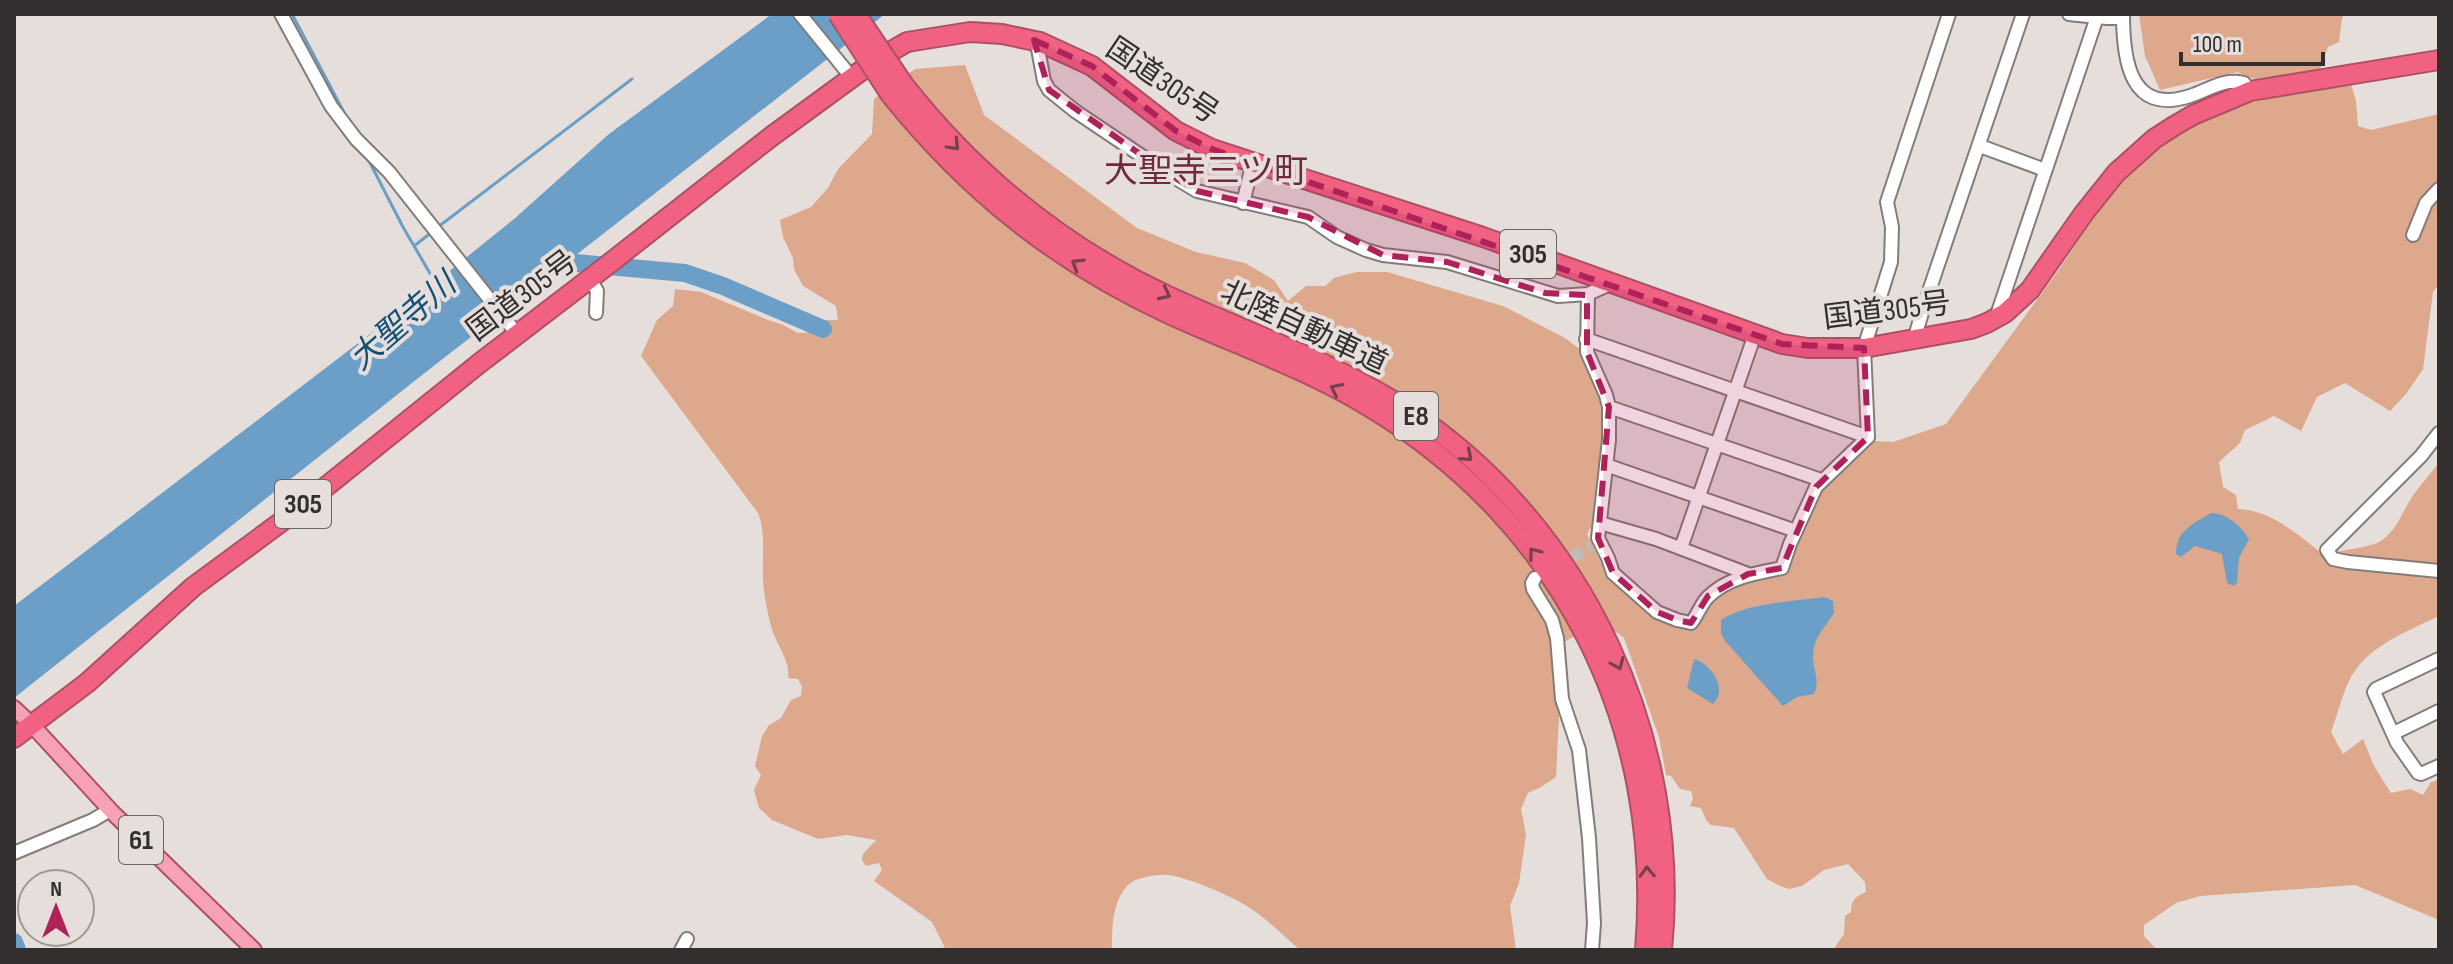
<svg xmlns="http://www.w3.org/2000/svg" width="2453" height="964" font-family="'Sofia Sans Condensed','Noto Sans JP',sans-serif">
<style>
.green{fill:#dda88b}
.water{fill:#6b9fc7}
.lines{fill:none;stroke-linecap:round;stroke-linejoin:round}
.stream{stroke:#6b9fc7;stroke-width:3}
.river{stroke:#6b9fc7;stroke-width:18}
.minor-tunnel{stroke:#c1bbb8;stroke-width:12;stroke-dasharray:12 6;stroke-linecap:butt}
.minor-casing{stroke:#837d7a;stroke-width:16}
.major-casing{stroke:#ae5065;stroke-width:18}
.highway-casing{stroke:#ae5065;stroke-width:22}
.minor{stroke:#fff;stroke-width:12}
.major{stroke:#f7a1b4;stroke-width:14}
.highway{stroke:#f16282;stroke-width:18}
.highway-bridge-casing{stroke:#ae5065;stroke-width:22;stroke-linecap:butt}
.highway-bridge{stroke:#f16282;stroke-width:18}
.oneway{stroke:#75414b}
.marked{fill:#af2159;fill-opacity:0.2;stroke:#af2159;stroke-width:6;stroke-dasharray:16 10;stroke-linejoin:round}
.labels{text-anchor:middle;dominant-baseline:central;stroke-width:8;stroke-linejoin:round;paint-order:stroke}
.shield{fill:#e5dedb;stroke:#686462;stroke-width:2}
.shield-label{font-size:28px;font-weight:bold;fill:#322f2e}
.street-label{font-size:30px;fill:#322f2e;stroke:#e5dedb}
.water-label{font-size:32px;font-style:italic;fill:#125077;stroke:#e5dedb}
.quarter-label{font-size:34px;fill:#6f2a40;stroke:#e5dedb}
</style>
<rect width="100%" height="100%" fill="#e5dedb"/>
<g class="green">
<polygon points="2139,14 2345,14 2342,18 2339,42 2328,47 2319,72 2257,80 2237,72 2160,90 2145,56"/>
<path d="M 965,65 L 984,115 L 1137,228 L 1196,252 L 1245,263 L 1274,280 L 1288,301 L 1306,286 L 1325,286 L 1334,278 L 1356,272 L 1387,272 L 1503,306 L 1565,338 L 1581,350 L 1600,401 L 1604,442 L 1598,469 L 1598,515 L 1587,534 C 1595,549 1603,570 1614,583 C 1632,604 1667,627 1694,629 C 1699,620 1704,609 1711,602 C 1729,585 1760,580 1782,575 L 1787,571 L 1792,553 L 1824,483 L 1873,441 L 1893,442 L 1946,424 L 2058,271 L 2111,191 L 2156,144 L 2218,110 L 2254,99 L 2350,81 L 2356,101 L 2358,126 L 2371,130 L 2439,114 L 2439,284 L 2433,292 L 2423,369 L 2406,394 L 2390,411 L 2345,383 L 2317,397 L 2301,431 L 2274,416 L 2245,430 L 2240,443 L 2219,462 L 2223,487 L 2236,495 L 2238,509 C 2272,510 2298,535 2324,555 C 2339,550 2368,548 2379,542 C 2396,533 2402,512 2412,497 C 2420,485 2430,474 2439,463 L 2439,616 C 2406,632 2364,647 2348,683 C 2341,699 2337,716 2331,732 L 2343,754 L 2363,739 L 2374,766 L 2391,793 L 2410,789 L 2423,795 L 2431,782 L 2439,780 L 2439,920 L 2355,885 L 2200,896 L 2176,903 L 2144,925 L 2144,936 L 2157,950 L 1833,950 L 1844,934 L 1845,916 L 1851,912 C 1851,900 1855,897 1866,892 L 1865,882 L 1848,864 L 1824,870 L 1802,886 L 1789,889 L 1780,886 L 1767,879 L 1734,828 L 1711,825 L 1706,820 L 1701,808 L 1690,806 L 1693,798 L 1691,791 L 1680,789 L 1671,776 L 1666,775 L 1659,737 L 1624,638 C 1601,616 1574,635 1552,651 L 1554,688 L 1559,716 L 1556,777 L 1541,787 L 1528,793 L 1521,809 L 1526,835 L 1519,883 L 1510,906 L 1516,950 L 1300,950 C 1285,937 1270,922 1253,910 C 1237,898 1188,877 1168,875 C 1157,874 1135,877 1127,886 C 1112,903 1112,928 1112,950 L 946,950 L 932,922 L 874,881 L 882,870 L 879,863 L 866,866 L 862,860 L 863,854 L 876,840 L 847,835 L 818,839 L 772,820 L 759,808 L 754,790 L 761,775 L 755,766 L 762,736 L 769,725 L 781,718 L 791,700 L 801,696 L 802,687 L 798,679 L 788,678 C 791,661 775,643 771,626 C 767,609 763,592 763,576 C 762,554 766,534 758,513 L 641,356 L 657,320 L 673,306 L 675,289 L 701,292 L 768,320 L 781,324 L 798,333 L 816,332 L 824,320 L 838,320 L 836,306 L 803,286 L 794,269 L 793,258 L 783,237 L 780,220 L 811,207 L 828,188 L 838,169 L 872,134 L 874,99 L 915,69 Z"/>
</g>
<g class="water">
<polygon points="772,14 885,14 417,379 14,698 14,606 395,315 514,219 609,134"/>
<path d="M 2211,513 C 2227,513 2241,526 2249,539 L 2239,558 L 2237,582 L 2234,586 L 2227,583 L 2222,554 L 2195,546 L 2181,557 L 2176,554 C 2176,530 2193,524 2211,513 Z"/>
<path d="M 1825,597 L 1833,601 L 1834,613 C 1825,627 1814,637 1813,654 C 1812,669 1821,680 1814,694 L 1797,697 L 1783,706 L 1726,642 L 1721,634 L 1721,620 C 1747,603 1794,601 1825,597 Z"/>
<path d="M 1694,659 C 1712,664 1728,690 1713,704 L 1687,688 Z"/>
</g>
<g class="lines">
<g class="stream">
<polyline points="292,14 348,120"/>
<polyline points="368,159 403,227 435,282"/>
<polyline points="438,227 632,79"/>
<polyline points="414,246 432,232"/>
</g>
<g class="river">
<polyline points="541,258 565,262 685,273 723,286 823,329"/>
<polyline points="14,942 17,950"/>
</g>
<polyline class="minor-tunnel" points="1556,566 1591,546"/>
<g class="minor-casing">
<g id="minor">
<polyline points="281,14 331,106 356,139 389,172 517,334"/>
<polyline points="800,14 852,78"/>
<polyline points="2069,14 2107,18 2123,18"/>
<path d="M 2123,14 C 2123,58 2129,116 2190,96 C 2209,90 2223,78 2244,83 L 2250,91"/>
<polyline points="1034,40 1038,49 1044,81 1049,90 1075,111 1167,173 1197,191 1308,217 1337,237 1366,250 1383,255 1447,262 1558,296 1588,294 1610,284"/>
<polyline points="1980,146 2045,170"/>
<polyline points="1243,203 1253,162"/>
<polyline points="2413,235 2426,203 2439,189"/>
<polyline points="590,279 597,291 596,313"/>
<path d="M 1588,294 L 1587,352 L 1606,395 L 1609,407 L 1609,440 L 1598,538 L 1608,558 L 1613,573 L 1657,612 L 1677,620 L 1691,623 C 1698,615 1701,603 1709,596 C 1729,577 1757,573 1782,568 L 1790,544 L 1816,487 L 1868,437 L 1864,348 L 1891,262 L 1892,227 L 1887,202 L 1949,14"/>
<polyline points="1996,318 2097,17"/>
<polyline points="1586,339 1868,437"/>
<polyline points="1914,340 1924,306 2023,14"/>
<polyline points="1609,407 1821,480"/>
<polyline points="2439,433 2421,456 2327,550 2333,559 2348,562 2439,571"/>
<polyline points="1606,465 1796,531"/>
<polyline points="1600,523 1656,539 1748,574"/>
<polyline points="1681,548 1755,334"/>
<polyline points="1535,578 1532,583 1533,589 1552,620 1557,638 1562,699 1579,750 1589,838 1594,923 1592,950"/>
<polyline points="2439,659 2376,689 2374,692 2397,743 2418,773 2421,774 2439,766"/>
<polyline points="2394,733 2439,711"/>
<polyline points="14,853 93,820 110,810"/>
<polyline points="681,950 687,939"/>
</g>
</g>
<g class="major-casing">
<polyline id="major" points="14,708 32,725 113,813 254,950"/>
</g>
<g class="highway-casing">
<g id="highway">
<path d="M 904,85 C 975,175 1063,247 1168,296 C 1248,333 1334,362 1408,410 C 1585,526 1683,741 1662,950"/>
<path d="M 890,94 C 967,190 1055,261 1167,313 C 1234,344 1305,368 1368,406 C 1562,522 1664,725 1645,950"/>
<polyline points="14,738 87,683 193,587 292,514 481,362 596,274 772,136 876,60 907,42 970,32 1002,34 1040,42 1092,66 1176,131 1212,149 1483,237 1782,344 1808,348 1864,348 1971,329 1987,323 2005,313 2030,290 2084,213 2116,173 2154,139 2174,126 2193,115 2250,91 2439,60"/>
</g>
</g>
<use href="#minor" class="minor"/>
<use href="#major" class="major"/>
<use href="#highway" class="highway"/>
<g class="highway-bridge-casing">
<g id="highway-bridge">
<polyline points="838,14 890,94"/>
<polyline points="856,14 904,85"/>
</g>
</g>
<use href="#highway-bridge" class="highway-bridge"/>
</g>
<defs><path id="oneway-chevron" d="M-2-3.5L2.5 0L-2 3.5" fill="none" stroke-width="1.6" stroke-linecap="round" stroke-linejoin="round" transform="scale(2)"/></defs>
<g class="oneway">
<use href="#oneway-chevron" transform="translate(954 145) rotate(46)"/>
<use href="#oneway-chevron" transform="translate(1077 264) rotate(-148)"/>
<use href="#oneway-chevron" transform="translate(1165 294) rotate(25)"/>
<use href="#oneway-chevron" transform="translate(1336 389) rotate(-153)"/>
<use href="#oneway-chevron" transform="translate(1467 456) rotate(41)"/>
<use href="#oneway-chevron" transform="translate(1534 553) rotate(-127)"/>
<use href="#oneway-chevron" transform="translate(1618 664) rotate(67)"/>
<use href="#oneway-chevron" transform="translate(1647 872) rotate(-92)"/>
</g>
<path class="marked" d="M 1034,40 L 1092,66 L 1176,131 L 1212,149 L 1782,344 L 1864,348 L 1868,437 L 1816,487 L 1782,568 L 1748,574 L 1708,596 L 1691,623 L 1677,620 L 1657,612 L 1613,573 L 1598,538 L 1609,407 L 1587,352 L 1587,295 L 1545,293 L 1447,262 L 1383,255 L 1308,217 L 1197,191 L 1167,173 L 1049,90 Z"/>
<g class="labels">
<g class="shield">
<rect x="1500" y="230" width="56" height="48" rx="6"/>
<rect x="1394" y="392" width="44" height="48" rx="6"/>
<rect x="275" y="480" width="56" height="48" rx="6"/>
<rect x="119" y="816" width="44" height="48" rx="6"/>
</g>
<g class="shield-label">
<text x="1528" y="254">305</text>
<text x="1416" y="416">E8</text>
<text x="303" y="504">305</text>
<text x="141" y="840">61</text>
</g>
<g class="street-label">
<text transform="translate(1162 81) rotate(34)">国道305号</text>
<text transform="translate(522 296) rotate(-37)">国道305号</text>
<text transform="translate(1887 311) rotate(-7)">国道305号</text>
<text transform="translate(1304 328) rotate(25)">北陸自動車道</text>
</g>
<g class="water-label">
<text transform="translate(403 322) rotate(-41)">大聖寺川</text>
</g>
<g class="quarter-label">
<text x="1206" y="171">大聖寺三ツ町</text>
</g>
</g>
<rect width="2453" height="964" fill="none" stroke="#322f2e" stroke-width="32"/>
<g transform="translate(56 908)"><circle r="38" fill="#e5dedb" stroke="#9d9896" stroke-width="2"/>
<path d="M0-6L14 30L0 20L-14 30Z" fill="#af2159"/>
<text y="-12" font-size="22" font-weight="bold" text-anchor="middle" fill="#322f2e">N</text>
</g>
<path d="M2181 52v12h142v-12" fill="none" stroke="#322f2e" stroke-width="4"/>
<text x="2193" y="52" font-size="24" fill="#322f2e" stroke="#e5dedb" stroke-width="6" paint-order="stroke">100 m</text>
</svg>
